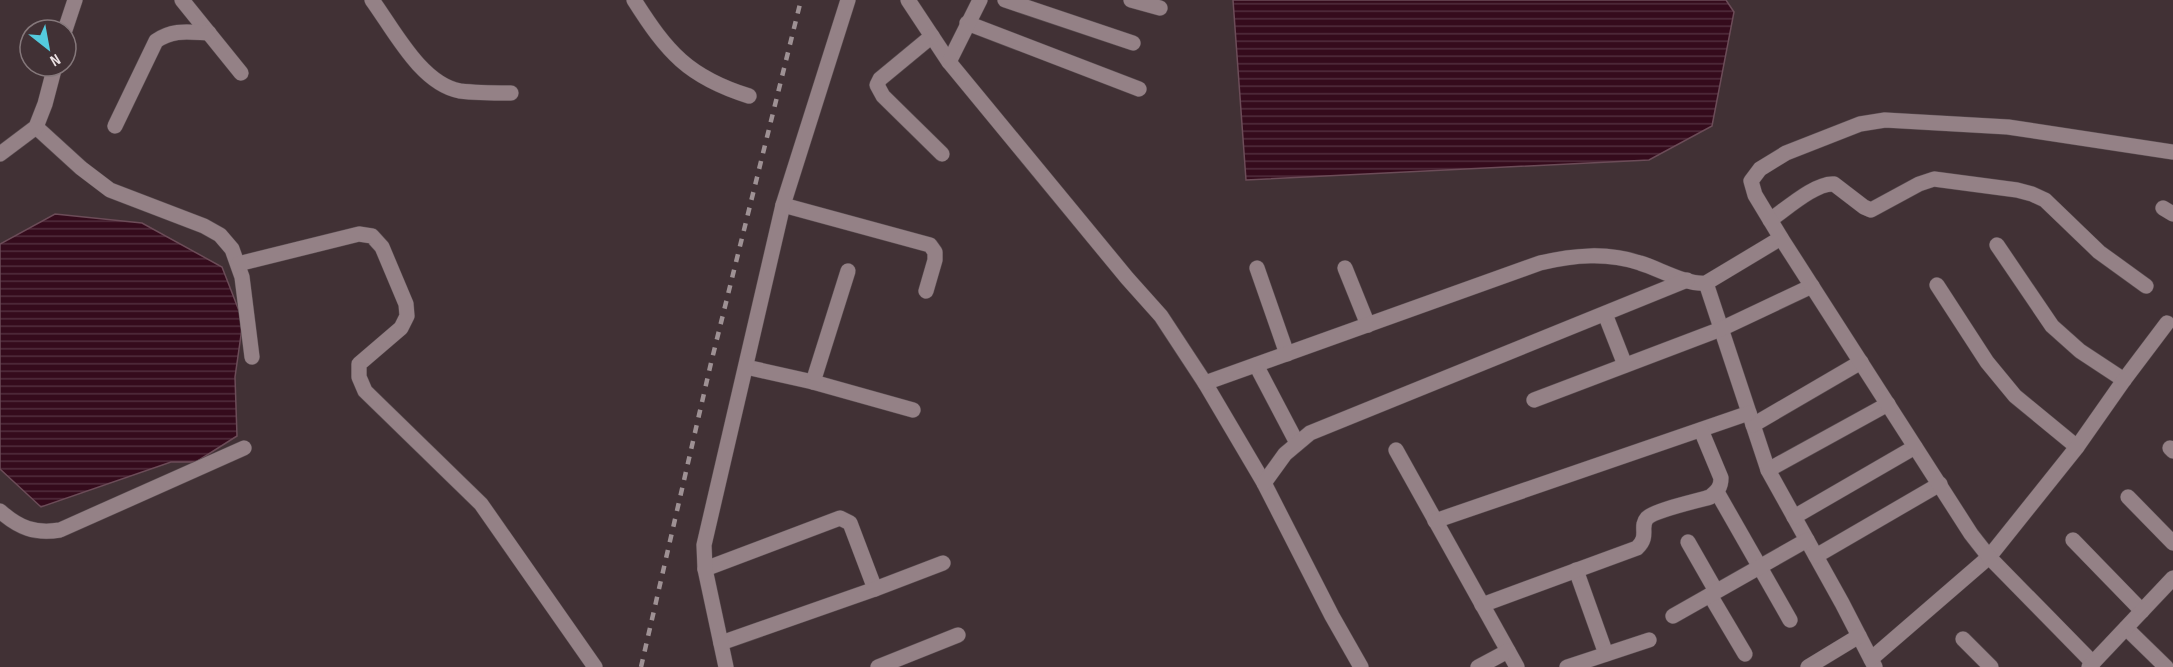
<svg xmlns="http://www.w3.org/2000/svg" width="2173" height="667" font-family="'Sofia Sans Condensed',sans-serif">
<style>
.water{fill:url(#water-rules);stroke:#6c4c58;stroke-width:1.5}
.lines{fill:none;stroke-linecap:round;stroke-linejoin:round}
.minor-casing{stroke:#5a4d51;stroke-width:16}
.minor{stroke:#948186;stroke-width:15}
.rail{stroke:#9e9194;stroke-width:4.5;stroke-dasharray:8 8;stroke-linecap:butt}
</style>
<defs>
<pattern id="water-rules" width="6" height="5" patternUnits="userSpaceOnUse" patternTransform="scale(1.5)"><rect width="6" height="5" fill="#350b1c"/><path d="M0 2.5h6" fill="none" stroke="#522e3d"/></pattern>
</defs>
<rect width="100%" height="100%" fill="#413135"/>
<g class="water">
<polygon points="1233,0 1726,0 1734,12 1712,126 1649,160 1246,180"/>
<polygon points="55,214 142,223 222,267 243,321 235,377 237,436 196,462 171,462 41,507 0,469 0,244"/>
</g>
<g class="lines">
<g class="minor-casing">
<g id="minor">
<polyline points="182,0 241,73"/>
<path d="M 372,0 C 394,30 421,84 460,91 C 477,93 494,93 511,93"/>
<path d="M 634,0 C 667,52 688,77 749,96"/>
<polyline points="908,0 949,62 1127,278 1161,316 1205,383 1264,483 1332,616 1361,667"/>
<polyline points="1005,0 1133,43"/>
<polyline points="1131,0 1160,8"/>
<polyline points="967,23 1139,89"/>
<polyline points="65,30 75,0"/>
<polyline points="932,36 880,79 877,85 883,96 942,154"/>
<polyline points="949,62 980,0"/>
<path d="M 115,126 L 156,41 C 173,29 188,32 209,33"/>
<polyline points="36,127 81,168 110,190 204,226 220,235 232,249 242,277 252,357"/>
<polyline points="0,154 36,127 45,104 55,66"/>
<polyline points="783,205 930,245 935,252 935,260 926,291"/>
<polyline points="2163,208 2173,214"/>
<path d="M 1770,220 C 1785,210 1816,182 1834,184 L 1864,207 L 1871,210 L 1919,184 L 1934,179 L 2017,190 L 2032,194 L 2045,200 L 2099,252 L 2146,286"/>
<polyline points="1997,245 2052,326 2080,351 2124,380"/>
<polyline points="238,264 359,234 372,236 382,247 406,304 407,316 401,328 359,364 359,377 365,391 481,504 595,667"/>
<polyline points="1257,268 1287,354"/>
<polyline points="1345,268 1368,325"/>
<polyline points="1706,283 1768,470 1842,603 1875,667"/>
<polyline points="1937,285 1987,362 2015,396 2077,447"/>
<polyline points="1605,314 1625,365"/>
<polyline points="1256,365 1297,443"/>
<polyline points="746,367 813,382 913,410"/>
<polyline points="813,382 848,271"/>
<path d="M 1205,383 L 1540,263 C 1574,255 1607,252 1640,263 C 1660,269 1686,285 1706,283 L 1781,238"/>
<polyline points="1534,400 1721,329 1812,286"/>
<polyline points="1753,425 1861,362"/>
<polyline points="2170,448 2173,451"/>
<polyline points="1396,450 1517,667"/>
<polyline points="1768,470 1888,404"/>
<polyline points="1264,483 1285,454 1310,433 1687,280"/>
<polyline points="1717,492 1790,620"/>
<polyline points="2128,497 2173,543"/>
<path d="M 0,511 C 19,528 35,534 60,530 L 244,448"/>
<polyline points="1794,517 1915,447"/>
<polyline points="1435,521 1749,413"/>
<polyline points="2073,540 2142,611"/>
<polyline points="1688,542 1716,591"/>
<polyline points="1816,556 1940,484"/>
<polyline points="705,569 840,518 850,523 875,589"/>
<polyline points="1576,570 1606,654"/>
<polyline points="1710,595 1745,654"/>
<path d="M 1482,605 L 1637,548 C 1650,536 1639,527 1647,518 C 1655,510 1697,501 1710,497 C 1717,491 1721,488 1721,478 L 1701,430"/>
<polyline points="1673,616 1807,540"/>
<polyline points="2126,628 2166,667"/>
<polyline points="1963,639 1991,667"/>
<polyline points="721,643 875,589 943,563"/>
<polyline points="1871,659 1989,557 2077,447 2124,380 2167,323"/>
<polyline points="2093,663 1989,557 1971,534 1781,238 1755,195 1751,181 1760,169 1786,153 1860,124 1885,120 2008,127 2173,152"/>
<polyline points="726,667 705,569 704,545 783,205 848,0"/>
<polyline points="878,667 958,635"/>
<polyline points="1478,667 1508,651"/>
<polyline points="1567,667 1649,640"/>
<polyline points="1808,667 1859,636"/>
<polyline points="2089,667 2173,578"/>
</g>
</g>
<use href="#minor" class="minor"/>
<polyline class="rail" points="641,667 711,363 801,0"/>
</g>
<g transform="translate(48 48) rotate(149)"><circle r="28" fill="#413135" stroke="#85787b" stroke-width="1.5"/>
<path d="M0-4.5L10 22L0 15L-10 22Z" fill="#54cadd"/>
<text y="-9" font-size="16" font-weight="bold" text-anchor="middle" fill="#ece2e4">N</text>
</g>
</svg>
